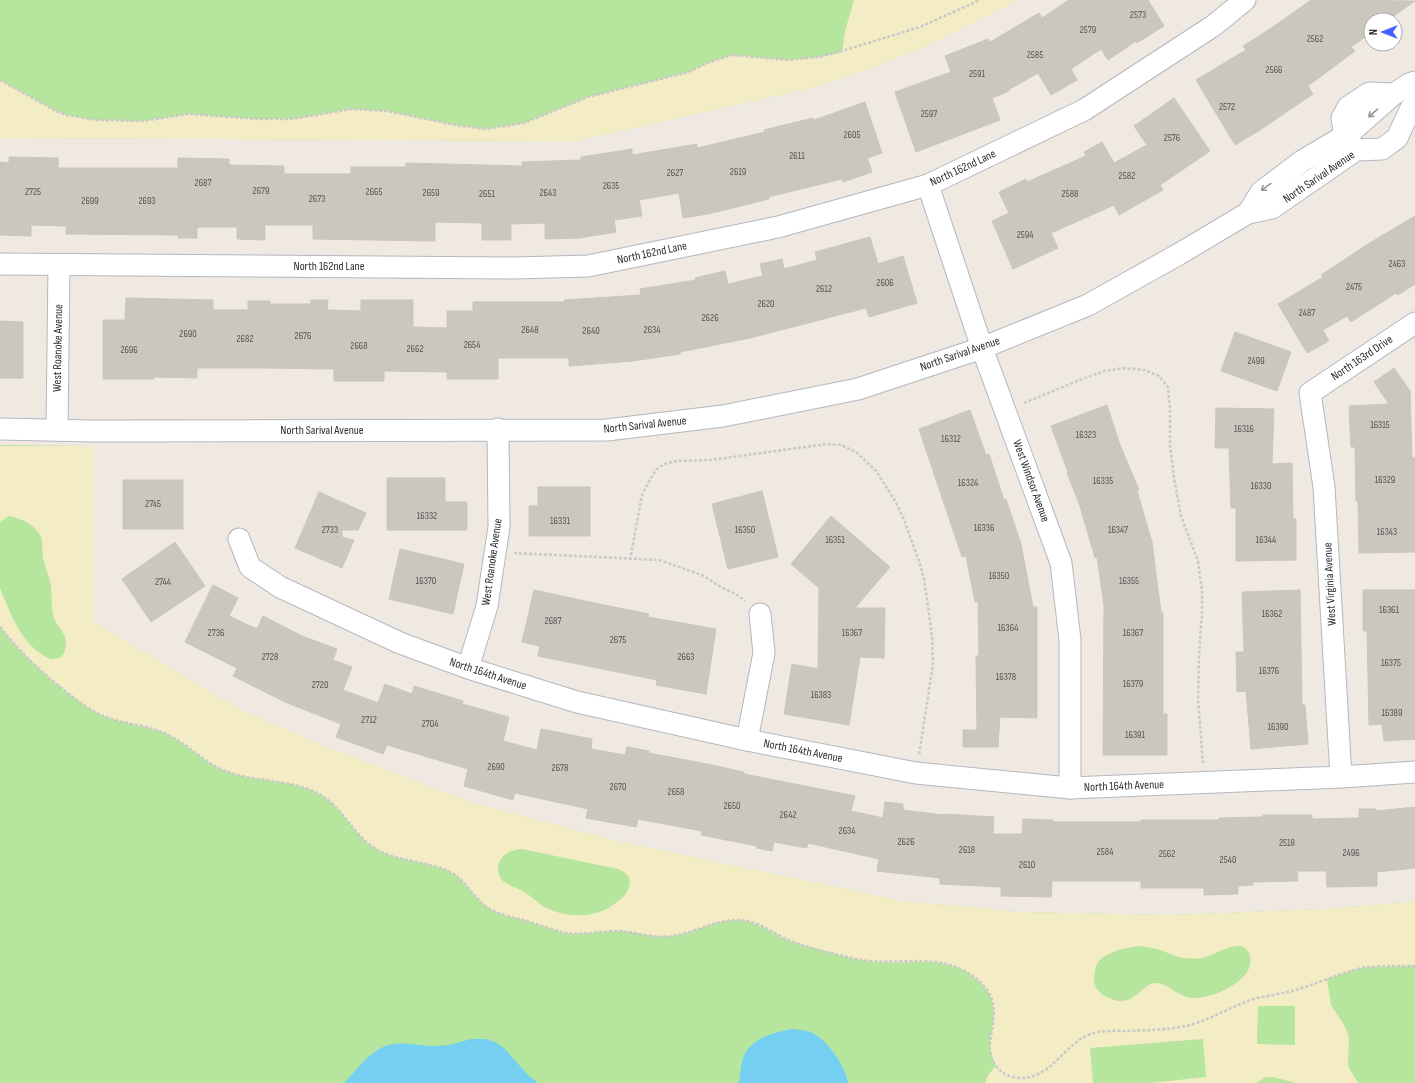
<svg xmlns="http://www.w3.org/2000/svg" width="1415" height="1083" font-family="'Sofia Sans Condensed',sans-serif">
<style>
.green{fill:#b6e59e}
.sand{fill:#f3ecc5;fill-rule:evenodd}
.water{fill:#75cff0}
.building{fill:#cbc7bf;stroke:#cbc5ba}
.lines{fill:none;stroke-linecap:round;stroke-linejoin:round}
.street-casing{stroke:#b4b7c1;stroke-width:23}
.path{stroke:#c9c9c9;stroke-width:2.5;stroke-dasharray:3 2;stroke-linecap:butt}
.street{stroke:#fff;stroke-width:21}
.oneway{stroke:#969696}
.labels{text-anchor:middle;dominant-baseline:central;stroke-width:3;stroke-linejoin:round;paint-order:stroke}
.number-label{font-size:10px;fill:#555452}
.street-label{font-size:12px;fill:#2e2e2e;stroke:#fff}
</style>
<rect width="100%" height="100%" fill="#efe9e1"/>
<g class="green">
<polygon points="0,0 1018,0 931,44 860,72 806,89 575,141 0,138"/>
<polygon points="0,445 93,446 93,622 241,710 326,747 476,804 621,842 902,901 1019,912 1171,915 1324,909 1415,902 1415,1083 0,1083"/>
</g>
<g class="sand">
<polygon points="854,0 1018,0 931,44 860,72 806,89 575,141 0,138 0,80 54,110 66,115 97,120 143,121 189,114 257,119 292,119 352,109 387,111 455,125 486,129 524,123 588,97 689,72 707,63 732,55 789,60 819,57 842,52 845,31"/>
<path d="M 0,446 L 93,446 L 93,622 L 241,710 L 326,747 L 476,804 L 621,842 L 902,901 L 1019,912 L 1171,915 L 1324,909 L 1415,902 L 1415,966 L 1371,967 L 1357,969 L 1327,979 L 1331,1005 L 1343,1023 L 1347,1031 L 1349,1039 L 1348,1062 L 1349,1068 L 1358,1083 L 1296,1083 L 1273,1077 L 1266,1077 L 1256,1083 L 1150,1083 L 1206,1077 L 1203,1039 L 1090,1048 L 1093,1083 L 985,1083 L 988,1075 L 996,1066 C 992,1058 990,1051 990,1043 C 992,1023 999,1005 985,988 C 953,948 908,968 866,961 C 851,959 837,954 822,950 C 812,947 801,945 790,941 C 772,934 758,921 738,920 C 714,919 694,934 671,936 C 653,938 637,932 620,931 C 601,931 584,935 565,933 C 553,930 540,925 527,921 C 513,917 497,915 484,905 C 471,894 464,878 448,871 C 424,860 395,862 373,847 C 352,833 343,808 321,795 C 293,779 261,783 231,773 C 206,765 194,749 172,737 C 152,725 127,725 106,717 C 90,711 77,700 64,690 C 40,671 19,651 0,627 L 0,588 C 10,612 18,637 41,654 C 45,656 49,660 54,659 C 59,659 64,655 65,650 C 70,633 56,629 53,614 C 51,606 52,596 51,587 C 50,577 45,568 43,558 C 42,551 43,543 41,537 C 36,525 20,518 9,516 L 0,522 ZM 522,849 L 618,869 C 626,873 632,876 629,887 C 627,895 620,900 613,905 C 593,919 564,918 543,906 C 536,902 530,895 523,891 C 517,888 507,885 502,880 C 499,877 498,872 498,868 C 499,855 510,850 522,849 ZM 1138,946 C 1144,947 1150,947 1156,949 C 1162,950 1167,953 1173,955 C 1182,959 1193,959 1203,958 C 1216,955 1244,934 1250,956 C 1257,981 1206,1003 1187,997 C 1177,995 1168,984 1157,983 C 1141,982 1137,1006 1114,1000 C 1100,996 1091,987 1095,972 C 1095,968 1097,963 1099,961 C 1108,951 1126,948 1138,946 ZM 1295,1006 L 1295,1045 L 1257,1044 L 1258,1006 Z"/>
</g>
<g class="water">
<path d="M 792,1029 C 799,1030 807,1030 813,1033 C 828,1041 846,1067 848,1083 L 739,1083 C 741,1073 740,1061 746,1052 C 755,1037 776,1032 792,1029 Z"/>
<path d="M 471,1039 L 485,1039 L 495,1042 L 504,1048 L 528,1075 L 538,1083 L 344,1083 C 356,1071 367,1054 383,1047 C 400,1039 420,1047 438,1046 C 450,1046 460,1042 471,1039 Z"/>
</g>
<g class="building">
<polygon points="1069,0 1148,0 1164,26 1137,43 1136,41 1108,60 1101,49 1071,69 1077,80 1051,95 1038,73 1008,90 1009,91 992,98 1000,120 916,152 895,92 951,72 945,56 988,39 990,42 1039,13 1042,18"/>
<polygon points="1311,0 1415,1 1388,20 1371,20 1371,33 1351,47 1355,51 1308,86 1313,94 1257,132 1235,145 1196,80 1246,50 1243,46 1270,29"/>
<polygon points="1174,98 1210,151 1160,185 1163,190 1119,215 1114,205 1051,233 1058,248 1013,269 992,221 1009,213 999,192 1026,179 1027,182 1086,156 1084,152 1102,142 1114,163 1147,145 1134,126"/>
<polygon points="865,102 882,153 867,158 872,172 843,182 842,179 768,197 769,199 708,214 683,218 679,193 639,200 642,216 614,220 616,232 579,238 545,239 545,223 511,224 511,240 482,240 482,223 435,222 435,241 313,239 313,225 265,225 265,240 237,239 237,227 197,227 197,238 178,238 178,235 66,234 66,226 31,225 31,236 0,235 0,162 9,163 9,157 58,158 58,168 178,168 178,158 229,159 229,165 284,166 284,174 351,174 351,167 406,167 406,163 523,166 522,162 581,160 581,157 632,149 632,155 697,144 697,148 765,132 764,130 813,118 814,120"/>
<polygon points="1415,216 1415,284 1398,295 1396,293 1351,322 1347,316 1323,330 1329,341 1307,353 1278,304 1323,277 1321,275 1368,244"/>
<polygon points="870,237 878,264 903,256 917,303 869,317 866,308 750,338 680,352 680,354 633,361 569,366 569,358 498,358 498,379 447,379 447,372 384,371 384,381 334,381 334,369 264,368 197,368 197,378 154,377 154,379 103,379 103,320 125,320 126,298 213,300 213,310 248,310 248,301 270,301 270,304 311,304 311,300 328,300 327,310 361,311 361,300 413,300 413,327 447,328 447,311 473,311 473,302 565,302 564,300 641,295 640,289 696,280 695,278 725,271 728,284 763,276 760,264 782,259 784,269 817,260 815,252"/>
<polygon points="0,321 23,322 23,378 0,378"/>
<polygon points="1235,332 1291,352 1277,391 1221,371"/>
<polygon points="1394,368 1410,391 1412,458 1415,458 1415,552 1359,553 1358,501 1356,501 1355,447 1351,447 1349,406 1389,404 1374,382"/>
<polygon points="1107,405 1120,445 1139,490 1137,491 1152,542 1161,613 1163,613 1163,714 1167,714 1167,755 1103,755 1104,605 1097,557 1095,558 1080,506 1067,473 1068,472 1051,426"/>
<polygon points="1216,408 1274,409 1272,464 1292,463 1293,519 1296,519 1296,560 1236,561 1236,508 1231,508 1229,448 1215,448"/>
<polygon points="970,410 986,455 989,454 1004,500 1006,499 1021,544 1033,607 1037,607 1037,718 1000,717 998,747 963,747 963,730 977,730 976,656 979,656 978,601 975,602 966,556 962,557 919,429"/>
<polygon points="387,478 445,478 445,502 467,502 467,530 387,530"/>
<rect x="123" y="480" width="60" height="49"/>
<polygon points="538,487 590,487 590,536 529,536 529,506 538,506"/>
<polygon points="762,491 778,557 728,569 712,504"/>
<polygon points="319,492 366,513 358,530 342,530 342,537 354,540 342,568 295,548"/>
<polygon points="831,516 890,567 855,608 885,608 884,658 860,657 849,725 784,714 792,664 818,669 819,588 791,564"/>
<polygon points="175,542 205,586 151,622 122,579"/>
<polygon points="400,549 464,564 453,614 389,599"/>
<polygon points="213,585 238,598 229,616 257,629 263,616 302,636 337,649 333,660 352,667 343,690 378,703 385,684 412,694 414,686 463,701 462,704 509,717 503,741 537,750 541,729 592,739 591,749 625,755 627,747 649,751 649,753 707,764 744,772 744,774 855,796 851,811 883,818 885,802 903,804 903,810 943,815 943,814 994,817 993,834 1022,834 1023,819 1053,820 1053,822 1141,822 1141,820 1219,820 1219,818 1263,817 1263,815 1312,815 1312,819 1359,818 1359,809 1376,809 1376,811 1415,807 1415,868 1377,872 1377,886 1327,887 1326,871 1297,871 1298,881 1253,882 1253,885 1238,886 1238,894 1204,895 1204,888 1141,888 1141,881 1052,881 1051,897 1001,896 1001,887 940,884 940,878 877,871 879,859 808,843 807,848 774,842 772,851 756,848 757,846 701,835 702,831 638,819 636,827 586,818 588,809 515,793 513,800 464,786 468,769 387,745 383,754 336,737 341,724 285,702 233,676 237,668 185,642"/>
<polygon points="534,590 599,604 649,614 648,617 716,629 706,694 656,685 657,680 538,656 540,646 522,642"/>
<polygon points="1300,590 1302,705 1305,705 1308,744 1251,749 1246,691 1237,692 1236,652 1244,652 1242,592"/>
<polygon points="1363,590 1415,590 1415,739 1384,741 1382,724 1369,725 1367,631 1363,631"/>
</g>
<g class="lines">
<g class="street-casing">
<g id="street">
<polyline points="1353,146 1345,136 1342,118 1348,107 1369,93 1394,94"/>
<polyline points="928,185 982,348 1061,563 1070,640 1070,788"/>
<polyline points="1248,213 1261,192 1302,161 1351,132 1394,94 1409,84 1415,82"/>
<polyline points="0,264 515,268 588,266 778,227 928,185 1084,110 1213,26 1245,0"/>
<polyline points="0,429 93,431 607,430 723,416 858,389 982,348 1088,305 1179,254 1248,213 1272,208 1356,150 1382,149 1397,138 1411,108 1415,103"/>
<polyline points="57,430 59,265"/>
<polyline points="239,539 250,567 280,587 400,643 468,668 577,702 747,740 916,773 1070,788 1341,777 1415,772"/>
<polyline points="468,668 487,606 499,527 498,429"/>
<polyline points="747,740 764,653 760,614"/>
<polyline points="1341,777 1324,487 1310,393 1415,323"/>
</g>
</g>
<g class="path">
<polyline points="0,80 54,110 66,115 97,120 143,121 189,114 257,119 292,119 352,109 387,111 455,125 486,129 524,123 588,97 689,72 707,63 732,55 789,60 819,57 842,51 920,27 980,0"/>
<polyline points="1024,403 1080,380 1104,371 1124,368 1145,370 1159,376 1168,387 1170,409 1170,445 1174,478 1181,516 1198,561 1202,591 1202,615 1199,655 1198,700 1203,763"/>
<polyline points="514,553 659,560 702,575 721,587 736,594 745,601"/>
<polyline points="630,560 642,495 648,483 656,470 664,464 677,461 711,460 826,444 841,445 856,452 876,471 894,499 903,517 920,564 924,579 928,606 932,637 933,664 919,755"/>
<path d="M 0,627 C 19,651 40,671 64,690 C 77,700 90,711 106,717 C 127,725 152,725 172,737 C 194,749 206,765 231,773 C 261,783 293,779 321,795 C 343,808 352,833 373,847 C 395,862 424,860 448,871 C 464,878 471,894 484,905 C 497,915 513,917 527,921 C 540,925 553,930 565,933 C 583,935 601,931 619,931 C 637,932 654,939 672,936 C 694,933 714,920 738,920 C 759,920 773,934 791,941 C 810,949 832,953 852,958 C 886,967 920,955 953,966 C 969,971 987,984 992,1000 C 997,1015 991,1029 990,1043 C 989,1063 1001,1078 1022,1078 C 1054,1077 1066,1040 1094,1033 C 1105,1030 1117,1031 1128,1031 C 1148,1030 1167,1030 1186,1026 C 1207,1021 1225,1010 1245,1002 C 1260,996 1277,995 1292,991 C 1314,985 1335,975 1357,969 C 1376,965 1396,966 1415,966"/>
</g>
<use href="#street" class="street"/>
</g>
<defs><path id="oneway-shaft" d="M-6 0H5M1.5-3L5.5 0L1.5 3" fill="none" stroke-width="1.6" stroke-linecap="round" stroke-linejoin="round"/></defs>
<g class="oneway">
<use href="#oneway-shaft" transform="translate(1373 113) rotate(139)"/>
<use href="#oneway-shaft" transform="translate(1266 187) rotate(144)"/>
</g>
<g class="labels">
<g class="number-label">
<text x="1138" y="15">2573</text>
<text x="1088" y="30">2579</text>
<text x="1315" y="39">2562</text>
<text x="1035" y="55">2585</text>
<text x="1274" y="70">2566</text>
<text x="977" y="74">2591</text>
<text x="1227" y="107">2572</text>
<text x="929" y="114">2597</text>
<text x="852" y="135">2605</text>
<text x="1172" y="138">2576</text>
<text x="797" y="156">2611</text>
<text x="738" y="172">2619</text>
<text x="675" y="173">2627</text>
<text x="1127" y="176">2582</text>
<text x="203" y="183">2687</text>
<text x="611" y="186">2635</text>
<text x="261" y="191">2679</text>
<text x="33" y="192">2725</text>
<text x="374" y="192">2665</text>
<text x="431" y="193">2659</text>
<text x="548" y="193">2643</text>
<text x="487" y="194">2651</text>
<text x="1070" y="194">2588</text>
<text x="317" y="199">2673</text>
<text x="90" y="201">2699</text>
<text x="147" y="201">2693</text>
<text x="1025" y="235">2594</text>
<text x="1397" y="264">2463</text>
<text x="885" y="283">2606</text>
<text x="1354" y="287">2475</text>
<text x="824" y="289">2612</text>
<text x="766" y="304">2620</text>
<text x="1307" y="313">2487</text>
<text x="710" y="318">2626</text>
<text x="530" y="330">2648</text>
<text x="652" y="330">2634</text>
<text x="591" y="331">2640</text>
<text x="188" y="334">2690</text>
<text x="303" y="336">2676</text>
<text x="245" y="339">2682</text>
<text x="472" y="345">2654</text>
<text x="359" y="346">2668</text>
<text x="415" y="349">2662</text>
<text x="129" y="350">2696</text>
<text x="1256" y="361">2499</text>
<text x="1380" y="425">16315</text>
<text x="1244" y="429">16316</text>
<text x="1086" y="435">16323</text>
<text x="951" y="439">16312</text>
<text x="1385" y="480">16329</text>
<text x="1103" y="481">16335</text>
<text x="968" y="483">16324</text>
<text x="1261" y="486">16330</text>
<text x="153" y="504">2745</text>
<text x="427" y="516">16332</text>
<text x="560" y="521">16331</text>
<text x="984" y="528">16336</text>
<text x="330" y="530">2733</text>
<text x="745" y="530">16350</text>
<text x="1118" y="530">16347</text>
<text x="1387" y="532">16343</text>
<text x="835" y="540">16351</text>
<text x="1266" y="540">16344</text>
<text x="999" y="576">16350</text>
<text x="426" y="581">16370</text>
<text x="1129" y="581">16355</text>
<text x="163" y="582">2744</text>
<text x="1389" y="610">16361</text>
<text x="1272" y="614">16362</text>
<text x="553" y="621">2687</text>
<text x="1008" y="628">16364</text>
<text x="216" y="633">2736</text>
<text x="852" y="633">16367</text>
<text x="1133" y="633">16367</text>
<text x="618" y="640">2675</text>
<text x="270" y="657">2728</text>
<text x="686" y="657">2663</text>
<text x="1391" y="663">16375</text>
<text x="1269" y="671">16376</text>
<text x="1006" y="677">16378</text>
<text x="1133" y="684">16379</text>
<text x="320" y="685">2720</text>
<text x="821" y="695">16383</text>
<text x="1392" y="713">16389</text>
<text x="369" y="720">2712</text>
<text x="430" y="724">2704</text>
<text x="1278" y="727">16390</text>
<text x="1135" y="735">16391</text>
<text x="496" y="767">2690</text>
<text x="560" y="768">2678</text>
<text x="618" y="787">2670</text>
<text x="676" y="792">2658</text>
<text x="732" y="806">2650</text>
<text x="788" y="815">2642</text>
<text x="847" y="831">2634</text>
<text x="906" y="842">2626</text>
<text x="1287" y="843">2518</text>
<text x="967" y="850">2618</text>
<text x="1105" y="852">2584</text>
<text x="1351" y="853">2496</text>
<text x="1167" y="854">2562</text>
<text x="1228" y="860">2540</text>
<text x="1027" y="865">2610</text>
</g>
<g class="street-label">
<text transform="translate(963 168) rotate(-25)">North 162nd Lane</text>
<text transform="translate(1319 177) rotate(-34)">North Sarival Avenue</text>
<text transform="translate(652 253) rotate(-12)">North 162nd Lane</text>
<text x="329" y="266">North 162nd Lane</text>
<text transform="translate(58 348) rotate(-89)">West Roanoke Avenue</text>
<text transform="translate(960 354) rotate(-19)">North Sarival Avenue</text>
<text transform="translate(1362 358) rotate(-34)">North 163rd Drive</text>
<text transform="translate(645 425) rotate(-6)">North Sarival Avenue</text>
<text x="322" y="430">North Sarival Avenue</text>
<text transform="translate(1031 481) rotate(70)">West Windsor Avenue</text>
<text transform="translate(492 562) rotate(-82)">West Roanoke Avenue</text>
<text transform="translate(1330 584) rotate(-93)">West Virginia Avenue</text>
<text transform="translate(488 674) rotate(18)">North 164th Avenue</text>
<text transform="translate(803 751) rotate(11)">North 164th Avenue</text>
<text transform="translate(1124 786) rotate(-2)">North 164th Avenue</text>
</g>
</g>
<g transform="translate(1383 32) rotate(270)"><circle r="19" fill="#ffffff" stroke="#ababab"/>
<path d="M0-3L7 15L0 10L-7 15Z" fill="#4264fb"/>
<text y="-6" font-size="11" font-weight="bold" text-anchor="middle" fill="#2e2e2e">N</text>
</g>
</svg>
